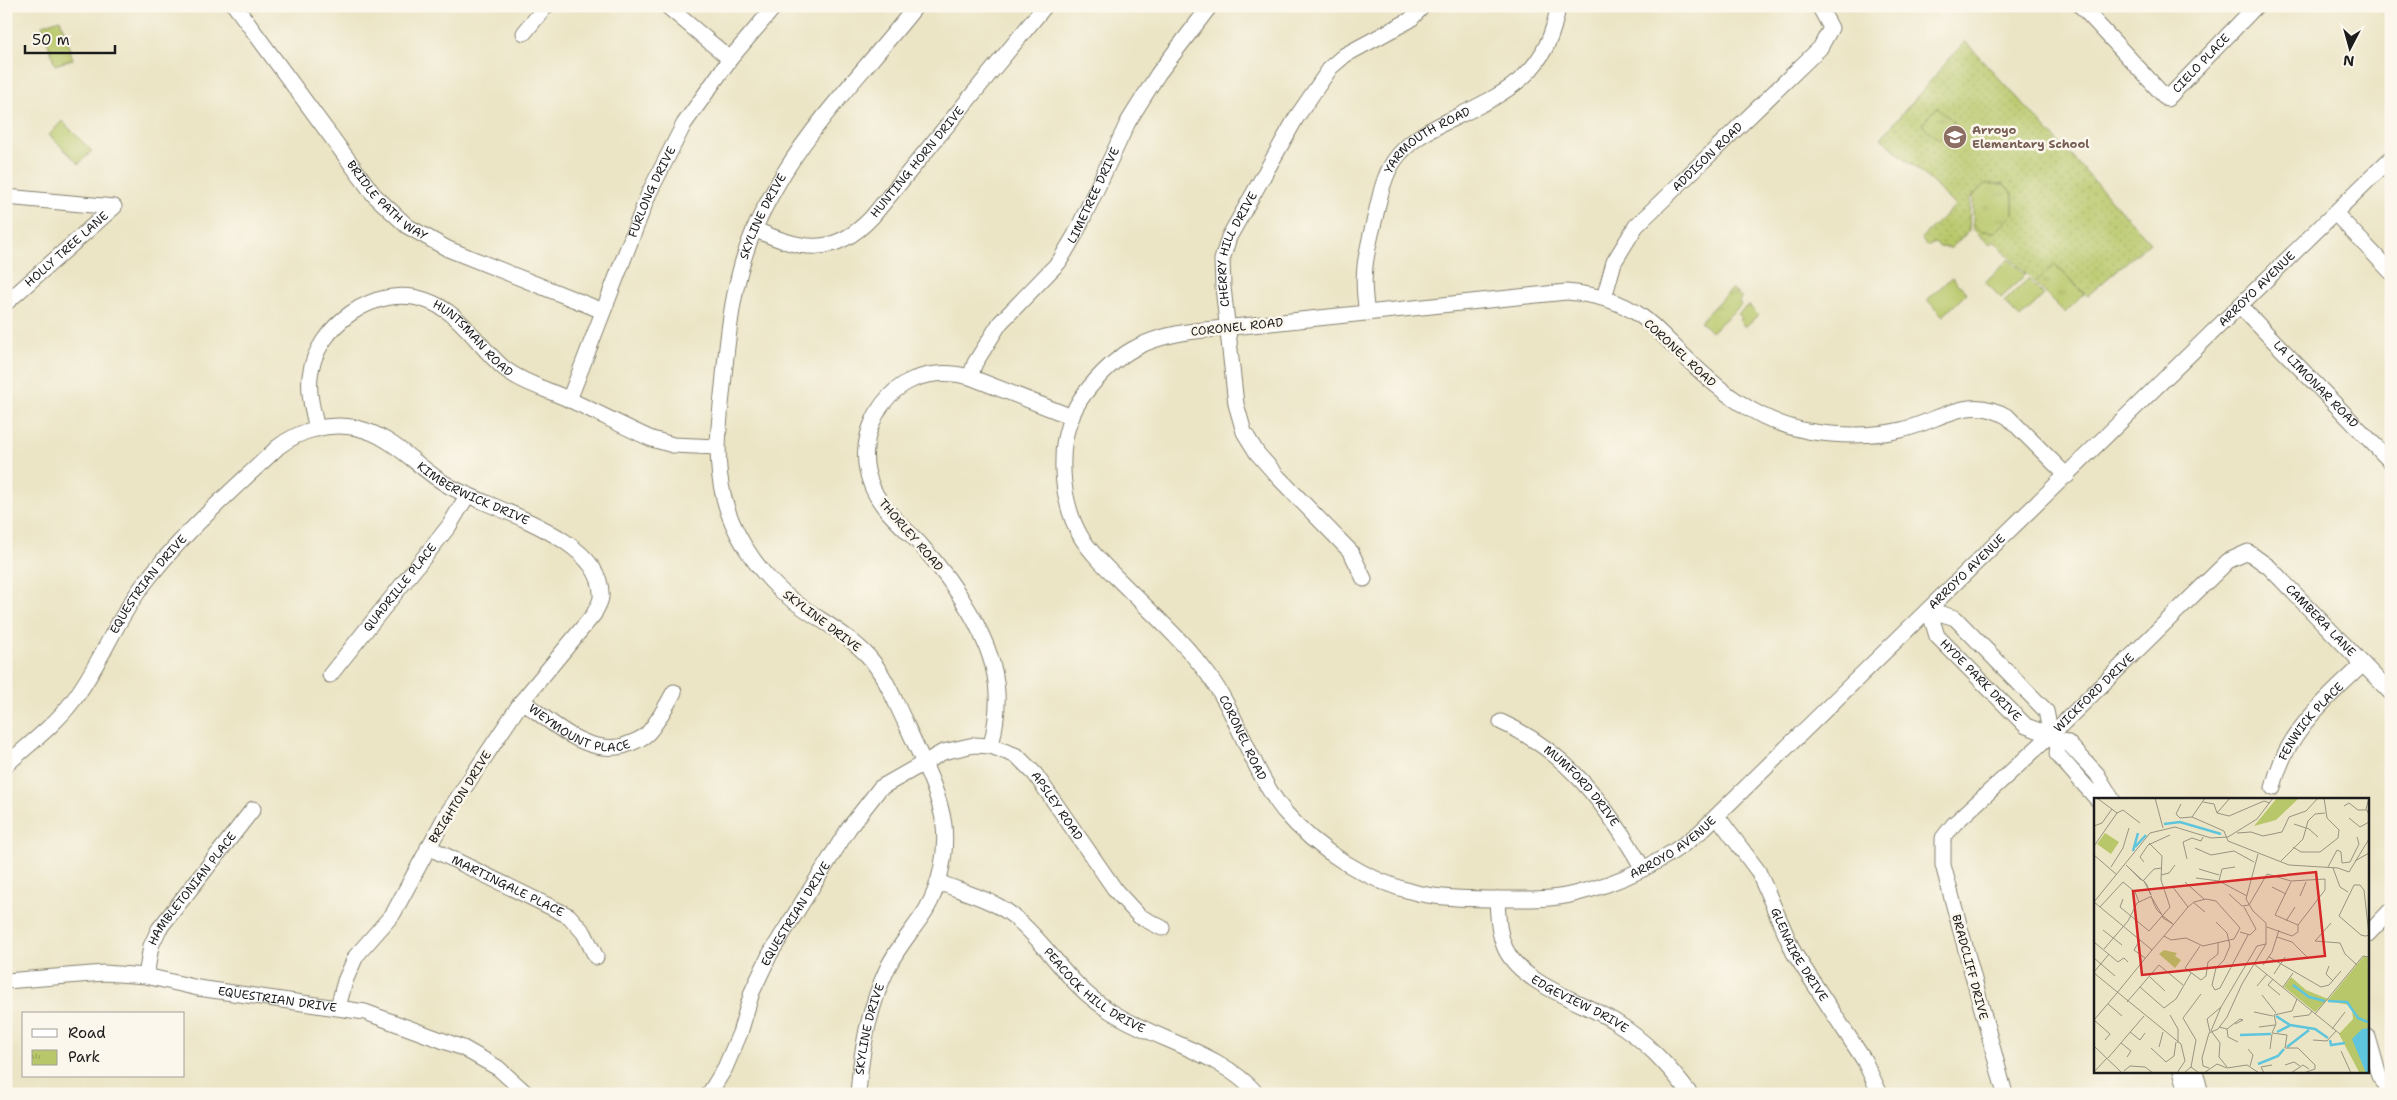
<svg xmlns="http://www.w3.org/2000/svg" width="2397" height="1100" font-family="'Shantell Sans',sans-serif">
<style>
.grass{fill:url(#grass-dots);stroke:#6a7242}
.park{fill:url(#park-tufts);stroke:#6a7242}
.pitch{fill:#b8c769;stroke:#6a7242}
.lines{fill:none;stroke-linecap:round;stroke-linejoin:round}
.minor-casing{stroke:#848070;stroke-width:17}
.minor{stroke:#fff;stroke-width:15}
.labels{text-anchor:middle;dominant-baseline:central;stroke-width:5;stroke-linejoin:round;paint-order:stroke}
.street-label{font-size:12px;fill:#1c1c1c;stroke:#fbf7ec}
.education-label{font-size:12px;font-weight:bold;fill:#785e54;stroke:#fbf7ec;text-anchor:start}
.inset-river{fill:none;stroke:#5fc5dc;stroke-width:2.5}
.inset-road{fill:none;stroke:#989481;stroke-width:1}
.view{fill:#d62828;fill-opacity:0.15;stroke:#d62828;stroke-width:2.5}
.inset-edge{fill:none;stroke:#1c1c1c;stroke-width:2.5}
</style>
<defs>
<pattern id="grass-dots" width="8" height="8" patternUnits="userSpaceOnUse" patternTransform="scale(1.25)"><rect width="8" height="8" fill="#b8c769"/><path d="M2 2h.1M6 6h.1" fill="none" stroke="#9eaa5a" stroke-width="1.8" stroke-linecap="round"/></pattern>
<pattern id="park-tufts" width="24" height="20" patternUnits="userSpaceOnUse" patternTransform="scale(1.25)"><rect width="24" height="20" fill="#b8c769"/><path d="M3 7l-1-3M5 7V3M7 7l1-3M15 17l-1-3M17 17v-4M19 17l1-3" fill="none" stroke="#9eaa5a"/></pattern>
</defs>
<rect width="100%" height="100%" fill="#fbf7ec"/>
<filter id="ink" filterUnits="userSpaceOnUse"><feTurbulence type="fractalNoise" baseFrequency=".02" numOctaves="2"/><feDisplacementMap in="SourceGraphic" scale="10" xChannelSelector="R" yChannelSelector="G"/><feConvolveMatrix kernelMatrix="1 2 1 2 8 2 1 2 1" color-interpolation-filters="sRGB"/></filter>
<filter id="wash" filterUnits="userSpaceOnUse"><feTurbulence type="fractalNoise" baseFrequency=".0096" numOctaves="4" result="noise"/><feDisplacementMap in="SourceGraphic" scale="20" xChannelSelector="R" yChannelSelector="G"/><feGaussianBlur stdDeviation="1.12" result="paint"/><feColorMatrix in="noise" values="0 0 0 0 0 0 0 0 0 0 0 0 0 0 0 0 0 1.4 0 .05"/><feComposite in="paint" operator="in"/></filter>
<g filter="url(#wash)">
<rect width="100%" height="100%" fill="#ebe4c5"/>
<polygon class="grass" points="1965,41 2150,242 2087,296 2055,264 2035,283 1994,241 1990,245 1973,229 1973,223 1982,231 2013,215 2013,194 2004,184 1985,184 1970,198 1969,231 1951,248 1940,247 1935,243 1928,246 1921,238 1955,206 1931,181 1881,138"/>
<g class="park">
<polygon points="1937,107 1954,122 1939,140 1922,125"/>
<polygon points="1985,184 2004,184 2013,195 2013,215 1995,232 1981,231 1973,223 1973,196"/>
<polygon points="2055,264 2084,294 2065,313 2035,283"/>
<polygon points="1732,288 1742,299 1739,302 1741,305 1711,332 1700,321"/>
<polygon points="1748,305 1758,315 1745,327 1739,320 1742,318 1738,314"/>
</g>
<g class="pitch">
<polygon points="60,19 73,59 55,65 42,25"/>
<polygon points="62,121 92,151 79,164 49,135"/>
<polygon points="2009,259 2025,275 2001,298 1985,282"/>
<polygon points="1952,277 1967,293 1943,316 1927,300"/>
<polygon points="2028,279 2044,295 2020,318 2004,302"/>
</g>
</g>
<g filter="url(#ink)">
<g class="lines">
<g class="minor-casing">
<g id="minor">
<path id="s1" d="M 235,6 L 374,195 L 407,226 L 448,249 L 603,311"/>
<polyline points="667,6 730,59"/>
<path id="s2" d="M 2081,6 L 2167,99 L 2256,6"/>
<polyline points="524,33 546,6"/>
<polyline points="6,197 114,207"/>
<polyline points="2335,213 2391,272"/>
<path id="s3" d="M 754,229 C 800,250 834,258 872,217 L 1045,6"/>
<path id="s4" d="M 1604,298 L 1614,262 L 1636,226 L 1820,48 L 1831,28 L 1819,6"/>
<path id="s5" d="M 6,303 L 114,207"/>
<path id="s6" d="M 2240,306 L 2391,462"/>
<path id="s7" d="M 1367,313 C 1361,276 1365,258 1374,222 C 1379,202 1382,179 1394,161 C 1408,141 1427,131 1448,121 C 1505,93 1548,76 1558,6"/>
<path id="s8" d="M 970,377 L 975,363 L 1000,323 L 1059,262 L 1075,235 L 1128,122 L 1158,74 L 1210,6"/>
<path id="s9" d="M 569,400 L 649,193 L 684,124 L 730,59 L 775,6"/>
<path id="s10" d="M 317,429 C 313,411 308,394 310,376 C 316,326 376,283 425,300 C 462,312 477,346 505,369 C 523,383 549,390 570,400 C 597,412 624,427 652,439 L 673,445 L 717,447"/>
<path id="s11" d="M 2067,476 L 2008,417 C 1967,393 1941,421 1901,430 C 1870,437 1838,436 1807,431 C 1755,421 1716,388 1680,352 C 1667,340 1655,326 1641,316 C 1619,300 1593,294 1566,292 L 1195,331 C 1145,337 1116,353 1085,393 C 1071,411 1063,436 1063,459 C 1062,485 1068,515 1081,537 C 1093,556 1110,571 1125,586 C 1153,614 1183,641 1207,673 C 1239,715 1250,768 1284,811 C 1317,850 1367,881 1417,893 C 1445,899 1474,899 1503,899 C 1527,899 1551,900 1574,894 C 1620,883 1663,862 1700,832 L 2391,158"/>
<path id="s12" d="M 1364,579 L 1351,552 L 1279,478 L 1257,453 L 1244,432 L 1236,404 L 1223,287 L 1222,260 L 1229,237 L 1296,118 L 1331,67 L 1345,55 L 1410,20 L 1423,6"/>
<path id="s13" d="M 330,675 L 449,526 L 467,496"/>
<path id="s14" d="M 522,701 C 552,722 585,755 623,746 C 631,743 641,740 647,734 C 658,722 666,706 674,692"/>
<path id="s15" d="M 1501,722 C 1568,752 1608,807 1643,869"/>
<path id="s16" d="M 2051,735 L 2046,711 L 1955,618 L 1929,610 L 1937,636 L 2026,726 L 2051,735 L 2058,743"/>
<path d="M 991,746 C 995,729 998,710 997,693 C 995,640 953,581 919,543 C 901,524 878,507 870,481 C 856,444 876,395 914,379 C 933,372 952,372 970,377 L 1072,417"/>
<path id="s17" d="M 6,765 C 28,745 54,726 72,702 C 99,667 114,624 141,588 C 179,536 231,492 278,447 C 300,430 329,422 357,428 C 394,436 417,468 449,486 C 490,509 605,538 601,597 C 601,602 596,609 594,614 L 522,701 L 445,817 L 393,914 L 356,956 L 345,981 L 338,1007"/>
<path id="s18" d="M 2273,788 C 2286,731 2323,703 2363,664"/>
<polyline points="2097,799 2057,754 2058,743 2063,741 2068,743 2097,774 2112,799"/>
<path id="s19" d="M 1717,816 L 1758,871 L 1794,953 L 1864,1060 L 1880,1094"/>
<path id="s20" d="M 428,847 L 569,916 L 584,933 L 596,957"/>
<path id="s21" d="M 938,882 C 965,893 997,900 1019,921 C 1053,951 1068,985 1110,1011 C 1155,1040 1221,1052 1257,1094"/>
<path id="s22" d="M 1497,899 C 1498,916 1498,932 1505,948 C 1521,984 1581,1001 1614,1021 C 1645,1040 1668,1065 1690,1094"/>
<polyline points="2368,934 2391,910"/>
<path id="s23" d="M 146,976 L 151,946 L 159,929 L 253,809"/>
<path id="s24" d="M 6,981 L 104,973 L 146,976 L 198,988 L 365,1012 L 463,1048 L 498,1068 L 527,1094"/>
<polyline points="2368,1037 2379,1076 2391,1093"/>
<polyline points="2181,1071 2188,1094"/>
<polyline points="2195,1071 2201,1094"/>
<path id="s25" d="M 709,1094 L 725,1068 L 740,1033 L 752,992 L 770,954 L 849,828 L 880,788 L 943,752 L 974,745 L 991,746 L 1017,756 L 1035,774 L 1116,891 L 1139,916 L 1162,928"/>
<path id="s26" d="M 858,1094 C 861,1050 869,1007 888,967 C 898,946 914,929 926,910 C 940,886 947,853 944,825 C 939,790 921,758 907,726 C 895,702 886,676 868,656 C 842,628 805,614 778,588 C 753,564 732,531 724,498 C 714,460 719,424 723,386 C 728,334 733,277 755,228 C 763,209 774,190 784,173 C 821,113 873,61 916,6"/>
<path id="s27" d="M 2005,1094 L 1943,865 L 1943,838 L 1954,824 L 2051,735 L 2228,561 L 2248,552 L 2269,567 L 2391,693"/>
</g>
</g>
<use href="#minor" class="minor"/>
</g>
</g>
<defs>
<g id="school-disc" transform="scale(1.25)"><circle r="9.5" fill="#8d6e63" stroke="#fbf7ec"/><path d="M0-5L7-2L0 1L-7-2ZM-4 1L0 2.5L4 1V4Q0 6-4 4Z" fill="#fff"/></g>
</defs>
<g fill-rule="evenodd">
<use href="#school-disc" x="1955" y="137"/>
</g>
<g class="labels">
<g class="street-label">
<text stroke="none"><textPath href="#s2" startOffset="176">CIELO PLACE</textPath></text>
<text stroke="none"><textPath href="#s7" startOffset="196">YARMOUTH ROAD</textPath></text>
<text stroke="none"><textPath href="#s4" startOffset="179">ADDISON ROAD</textPath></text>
<text stroke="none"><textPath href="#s3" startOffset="201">HUNTING HORN DRIVE</textPath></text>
<text stroke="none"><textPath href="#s9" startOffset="224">FURLONG DRIVE</textPath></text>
<text stroke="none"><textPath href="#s8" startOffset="222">LIMETREE DRIVE</textPath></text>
<text stroke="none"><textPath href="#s1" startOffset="248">BRIDLE PATH WAY</textPath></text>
<text stroke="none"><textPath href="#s26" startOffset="982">SKYLINE DRIVE</textPath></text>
<text stroke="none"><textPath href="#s5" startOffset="81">HOLLY TREE LANE</textPath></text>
<text stroke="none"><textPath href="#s12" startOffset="379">CHERRY HILL DRIVE</textPath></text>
<text stroke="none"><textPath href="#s11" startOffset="2810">ARROYO AVENUE</textPath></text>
<text transform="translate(1237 327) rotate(-6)">CORONEL ROAD</text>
<text stroke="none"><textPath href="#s10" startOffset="271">HUNTSMAN ROAD</textPath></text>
<text transform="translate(1680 353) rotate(43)">CORONEL ROAD</text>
<text stroke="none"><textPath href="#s6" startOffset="109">LA LIMONAR ROAD</textPath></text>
<text stroke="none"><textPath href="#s17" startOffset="640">KIMBERWICK DRIVE</textPath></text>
<text transform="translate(911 535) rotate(49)">THORLEY ROAD</text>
<text stroke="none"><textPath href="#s11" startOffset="2405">ARROYO AVENUE</textPath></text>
<text stroke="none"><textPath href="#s17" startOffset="232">EQUESTRIAN DRIVE</textPath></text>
<text stroke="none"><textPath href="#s13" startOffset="112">QUADRILLE PLACE</textPath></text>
<text transform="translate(822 621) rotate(37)">SKYLINE DRIVE</text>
<text stroke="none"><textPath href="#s27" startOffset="784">CAMBERA LANE</textPath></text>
<text stroke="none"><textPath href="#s16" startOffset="271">HYDE PARK DRIVE</textPath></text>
<text stroke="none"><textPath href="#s27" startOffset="474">WICKFORD DRIVE</textPath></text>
<text stroke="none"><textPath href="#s14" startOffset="66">WEYMOUNT PLACE</textPath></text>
<text stroke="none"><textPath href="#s18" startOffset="78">FENWICK PLACE</textPath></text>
<text stroke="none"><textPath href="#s11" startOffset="1490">CORONEL ROAD</textPath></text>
<text stroke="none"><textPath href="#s15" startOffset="104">MUMFORD DRIVE</textPath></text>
<text transform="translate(460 797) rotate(-58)">BRIGHTON DRIVE</text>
<text stroke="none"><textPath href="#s25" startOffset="566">APSLEY ROAD</textPath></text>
<text stroke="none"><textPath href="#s11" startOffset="2001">ARROYO AVENUE</textPath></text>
<text stroke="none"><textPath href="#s20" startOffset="89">MARTINGALE PLACE</textPath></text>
<text stroke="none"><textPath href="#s23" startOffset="101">HAMBLETONIAN PLACE</textPath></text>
<text stroke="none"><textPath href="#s25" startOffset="201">EQUESTRIAN DRIVE</textPath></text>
<text stroke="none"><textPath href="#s19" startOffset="162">GLENAIRE DRIVE</textPath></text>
<text transform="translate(1970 967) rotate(75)">BRADCLIFF DRIVE</text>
<text stroke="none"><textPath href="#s21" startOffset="194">PEACOCK HILL DRIVE</textPath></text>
<text stroke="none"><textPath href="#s24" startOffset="274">EQUESTRIAN DRIVE</textPath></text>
<text stroke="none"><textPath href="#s22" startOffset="145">EDGEVIEW DRIVE</textPath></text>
<text stroke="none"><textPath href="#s26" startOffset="66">SKYLINE DRIVE</textPath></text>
</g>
<g class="education-label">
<text x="1972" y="130">Arroyo<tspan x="1972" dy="14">Elementary School</tspan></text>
</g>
</g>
<g transform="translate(2094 798)">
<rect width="275" height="275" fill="#ebe4c5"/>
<path d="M 183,0 L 205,0 L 182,22 L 160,28 ZM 11,35 L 25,44 L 17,56 L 3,46 ZM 70,152 L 83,155 L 81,158 L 87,162 L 81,170 L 65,156 Z" fill="#b8c769"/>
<path d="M 270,158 L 275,160 L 275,275 L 265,274 L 245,236 L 259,221 L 258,210 L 256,207 L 233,203 ZM 197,179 L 212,192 L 234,201 L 221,214 L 190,189 Z" fill="#b8c769"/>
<path d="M 275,230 L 275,275 L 272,275 L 258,241 L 268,231 Z" fill="#5fc5dc"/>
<path class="inset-river" d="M 70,26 L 86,24 L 127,36M 41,49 L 52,37M 39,53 L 44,35M 199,187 L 215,199 L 231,203M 234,203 L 253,204 L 264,220 L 274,224M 182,218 L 196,227 L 221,231 L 234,240M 183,234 L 197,227M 146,237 L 177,236M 236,242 L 237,247 L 251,245M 193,249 L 215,232M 164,266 L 184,258 L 190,251"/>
<path class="inset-road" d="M 3,0 L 23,15M 61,0 L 69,30M 275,0 L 272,11 L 275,16M 109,4 L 120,6 L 123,15M 87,6 L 82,16 L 86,20 L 98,19 L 130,33 L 134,43 L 195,67 L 244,70 L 255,74 L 275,41M 250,8 L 255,5 L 264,12 L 272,12M 23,15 L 29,12 L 46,25M 123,15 L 135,18 L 170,3 L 176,5M 123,15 L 136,0M 98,19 L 111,0M 255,20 L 266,29 L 275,24M 200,26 L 215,31 L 224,39M 0,28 L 8,25 L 18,11M 143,35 L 157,34 L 169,38 L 188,34 L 195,19 L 212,13 L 224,0M 0,48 L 23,15M 199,49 L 207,54 L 226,54 L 244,40 L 245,32 L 233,20 L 230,0M 101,50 L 117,57 L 140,53 L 160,64M 0,57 L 22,76M 93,61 L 89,44 L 98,40 L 107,43 L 109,39M 187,63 L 209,41 L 214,23 L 221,16 L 231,15M 261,63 L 275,55M 50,64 L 46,59 L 54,47 L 76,37M 32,67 L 46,81 L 48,82 L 33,68M 17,69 L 29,50 L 35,30M 234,69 L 243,52 L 247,54 L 248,65 L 256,64 L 265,46 L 263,39M 239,70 L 246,89 L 254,94M 105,71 L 125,77M 67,77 L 75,75 L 81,67M 102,80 L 125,83M 48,82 L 50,83 L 53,87 L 57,97 L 50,83M 49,83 L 60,71 L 68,70M 125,83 L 153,98M 125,83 L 128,71 L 141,69M 91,84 L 110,101M 197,84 L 181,117 L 204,127M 78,88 L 94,109M 178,89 L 192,96M 135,96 L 148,108 L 155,107M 57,98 L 60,106 L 63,112 L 68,117 L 58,100M 206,98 L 212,84M 29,101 L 26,109 L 55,133 L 76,109 L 67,82 L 68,58 L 55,45M 0,104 L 58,152M 0,104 L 56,35 L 81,29 L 117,40 L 134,39 L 163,21 L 179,0M 99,104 L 111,114M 155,107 L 173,76 L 197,83 L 231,81 L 231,92 L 204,127M 6,109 L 29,84 L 41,94 L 45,104M 68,117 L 69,120 L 79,126 L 69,118M 192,123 L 201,109M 122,124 L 133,135 L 136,148 L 130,162 L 122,170 L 118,187 L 121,192 L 126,190 L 154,137M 173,129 L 198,138 L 204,134 L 204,127M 9,132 L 28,147M 146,134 L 156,137 L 162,131 L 150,109M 275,137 L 270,92 L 266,87 L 260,87 L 245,118 L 267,137 L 271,138 L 272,138 L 275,137M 183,139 L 198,144 L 214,160M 46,142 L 40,152 L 51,160M 221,143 L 246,145 L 251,156 L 263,167M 221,143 L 237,125M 0,144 L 24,164 L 30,160 L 34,164M 106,148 L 91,170 L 107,182 L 112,178 L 114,164 L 124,156 L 124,145M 10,151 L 34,123 L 43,105 L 58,98M 175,159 L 227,189 L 235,187 L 247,173M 0,160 L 21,178M 160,166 L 246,236M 169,167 L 178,154 L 185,132M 235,168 L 232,176 L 239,183M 0,174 L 15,156M 0,175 L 87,246 L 91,263 L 83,275M 180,176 L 191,159M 56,179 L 71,193M 179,181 L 174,187 L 186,197M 163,188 L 173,176M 46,189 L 70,210 L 82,201 L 97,175M 189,189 L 199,175M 168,197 L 182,215M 203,201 L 198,213 L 180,217 L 182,226 L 178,235 L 193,237 L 191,250 L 204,250 L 221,267 L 221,271 L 210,275M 33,204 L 65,167 L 89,187M 14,206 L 28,218M 127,209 L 163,148 L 172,146M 160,214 L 179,218M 221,216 L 269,158 L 275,159M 76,217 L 84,231 L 84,245M 199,219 L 215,217 L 218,213M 0,222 L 23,195 L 58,152 L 70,138 L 94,109 L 100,104 L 112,101 L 122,103 L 146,130 L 140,141 L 109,148 L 92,140 L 77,142 L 70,138M 0,222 L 16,236 L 11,242M 125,229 L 133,231 L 146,221 L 149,222 L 141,226M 165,229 L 181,227M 133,231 L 134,239 L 144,244M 238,231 L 251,214M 36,234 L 46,242 L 51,235M 116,234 L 113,221 L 127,209 L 117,233M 118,234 L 126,245 L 125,259 L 133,269M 219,242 L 233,243 L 242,233M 27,245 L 37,253 L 33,259M 0,248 L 28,275M 65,249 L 69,234M 57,250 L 72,264 L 80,258 L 82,244M 154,251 L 159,257 L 156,268M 176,251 L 178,236M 247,253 L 257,275M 14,260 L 50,218M 191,267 L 200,264 L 206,268M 97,269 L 102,242 L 89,220 L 107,196M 115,270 L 109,268 L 108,260 L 115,235 L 124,231 L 133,219 L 148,186 L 172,146 L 172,125 L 159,113 L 152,101 L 164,56M 30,273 L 36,268 L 51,269 L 59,275M 0,274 L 13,260M 90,275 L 97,269 L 105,275M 110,275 L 123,266 L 133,270 L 153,267 L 165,275M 170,275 L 167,269 L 178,267M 197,275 L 209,267 L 215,271"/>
<path class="view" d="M 222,74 L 231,158 L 48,177 L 39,93 Z"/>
<rect width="275" height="275" class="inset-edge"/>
</g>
<rect width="2397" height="1100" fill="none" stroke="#fbf7ec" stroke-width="25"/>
<rect x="22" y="1012" width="162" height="65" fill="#fbf7ec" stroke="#a29f99"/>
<rect x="32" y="1029" width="25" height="8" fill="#ffffff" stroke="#a29f99"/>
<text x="68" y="1038" font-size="15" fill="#1c1c1c">Road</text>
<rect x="32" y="1050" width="25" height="15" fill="url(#park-tufts)" stroke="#a29f99"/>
<text x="68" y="1062" font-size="15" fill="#1c1c1c">Park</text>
<g transform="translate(2350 48) rotate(186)" stroke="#fbf7ec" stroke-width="4" paint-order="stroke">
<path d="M0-4L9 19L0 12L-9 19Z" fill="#1c1c1c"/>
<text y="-8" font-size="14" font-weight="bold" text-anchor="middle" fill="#1c1c1c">N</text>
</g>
<path d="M25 45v8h90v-8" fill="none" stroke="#1c1c1c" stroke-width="2.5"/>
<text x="32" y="45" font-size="15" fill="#1c1c1c" stroke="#fbf7ec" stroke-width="4" paint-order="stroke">50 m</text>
</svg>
